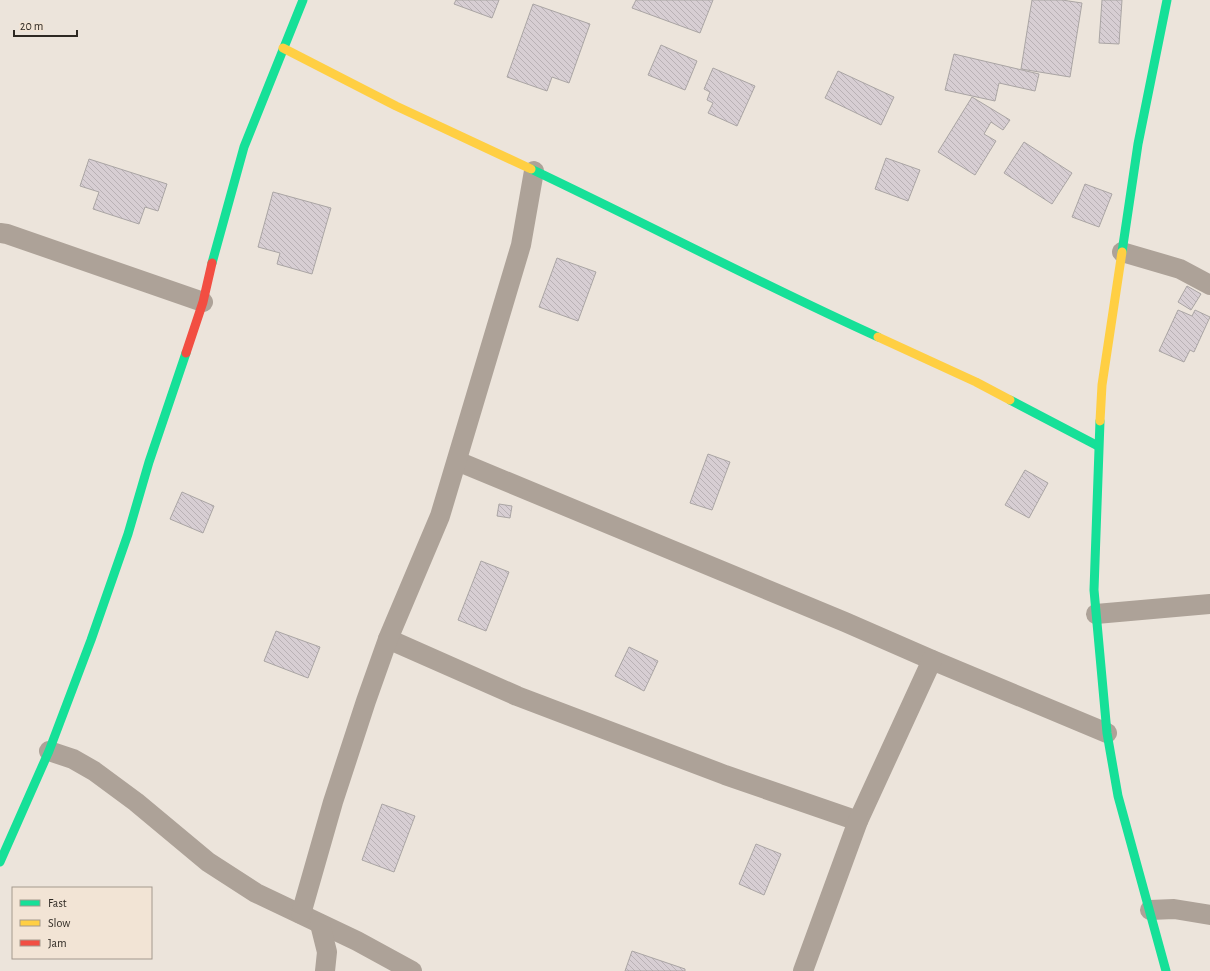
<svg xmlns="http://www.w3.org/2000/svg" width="1210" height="971" font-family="'Alegreya Sans',sans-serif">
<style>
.building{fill:url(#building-back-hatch);stroke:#aaa5a4}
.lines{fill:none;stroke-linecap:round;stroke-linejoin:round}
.street{stroke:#ada298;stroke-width:20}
.fast{stroke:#16e098;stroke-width:9}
.slow{stroke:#ffcf43;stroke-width:9}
.jam{stroke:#f24e42;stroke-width:9}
</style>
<defs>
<pattern id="building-back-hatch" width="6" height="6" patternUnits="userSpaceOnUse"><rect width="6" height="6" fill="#d7ced3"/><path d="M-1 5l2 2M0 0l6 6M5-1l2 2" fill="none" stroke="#b9b1b5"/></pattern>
</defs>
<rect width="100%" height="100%" fill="#ece4db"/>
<g class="building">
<polygon points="456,0 499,0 492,18 454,4"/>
<polygon points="636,0 713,0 700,33 632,8"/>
<polygon points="1032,0 1062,0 1082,3 1070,77 1021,69"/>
<polygon points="1102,0 1122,0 1119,44 1099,43"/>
<polygon points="533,4 590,24 569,83 552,77 547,91 507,77"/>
<polygon points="661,45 697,61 685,90 648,75"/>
<polygon points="954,54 1039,74 1035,91 999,83 995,101 945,90"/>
<polygon points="713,68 755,86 737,126 708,113 713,103 707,100 710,92 704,89"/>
<polygon points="838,71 894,97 881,125 825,98"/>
<polygon points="972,97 1010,120 1003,130 991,122 984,134 996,141 975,175 938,152"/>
<polygon points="1024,142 1072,173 1052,204 1004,173"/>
<polygon points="886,158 920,170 908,201 875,189"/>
<polygon points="89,159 167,184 158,211 145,207 139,224 93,209 99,192 80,186"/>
<polygon points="1085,184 1112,194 1099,227 1072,217"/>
<polygon points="273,192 331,208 312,274 277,264 280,253 258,247"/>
<polygon points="557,258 596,272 578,321 539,307"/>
<polygon points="1187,286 1201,294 1191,310 1178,302"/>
<polygon points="1178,310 1192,316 1195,310 1210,317 1194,352 1190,350 1184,362 1159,351"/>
<polygon points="708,454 730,462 712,510 690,503"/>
<polygon points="1025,470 1048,483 1029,518 1005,505"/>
<polygon points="182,492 214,506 203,533 170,519"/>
<polygon points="499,504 512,506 510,518 497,516"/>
<polygon points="481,561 509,572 486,631 458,620"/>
<polygon points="276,631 320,647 308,678 264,661"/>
<polygon points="629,647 658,661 644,691 615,676"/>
<polygon points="382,804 415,816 394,872 362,860"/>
<polygon points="756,844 781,854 764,895 739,884"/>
<polygon points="632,951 685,969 685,971 625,971"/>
</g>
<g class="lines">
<g class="street">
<polyline points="0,233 7,234 203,302"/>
<polyline points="1122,252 1180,269 1210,285"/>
<polyline points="457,461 845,622 932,660 1107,733"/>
<polyline points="1096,614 1210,604"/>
<polyline points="388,639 517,696 725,775 858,821"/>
<polyline points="49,751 73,759 94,771 136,802 208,862 256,893 357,941 412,971"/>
<polyline points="1150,910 1174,909 1210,915"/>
<polyline points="301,914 333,802 366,701 388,639 440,516 521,245 534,171"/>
<polyline points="320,924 327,952 325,971"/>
<polyline points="803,971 858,821 932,660"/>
</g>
<g class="fast">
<path d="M 531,169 C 647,224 761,284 878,337"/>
<polyline points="1122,252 1138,144 1167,0"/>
<polyline points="212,263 244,147 303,0"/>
<polyline points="1010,400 1098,446"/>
<polyline points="1100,421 1094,590 1107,733 1118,796 1166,971"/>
<polyline points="0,862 49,751 91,640 128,534 149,462 186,353"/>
</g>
<g class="slow">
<polyline points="283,48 396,106 531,169"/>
<polyline points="878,337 976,382 1010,400"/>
<polyline points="1100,421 1102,385 1122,252"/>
</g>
<polyline class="jam" points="186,353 203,302 212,263"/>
</g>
<rect x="12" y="887" width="140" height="72" fill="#f2e4d5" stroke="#a4998e"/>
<rect x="20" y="900" width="20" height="6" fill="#16e098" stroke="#a4998e"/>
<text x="48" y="907" font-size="12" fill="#2e2923">Fast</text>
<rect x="20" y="920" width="20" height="6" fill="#ffcf43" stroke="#a4998e"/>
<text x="48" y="927" font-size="12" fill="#2e2923">Slow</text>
<rect x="20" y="940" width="20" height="6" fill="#f24e42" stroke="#a4998e"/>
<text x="48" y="947" font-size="12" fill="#2e2923">Jam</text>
<path d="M14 30v6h63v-6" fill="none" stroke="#2e2923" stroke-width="2"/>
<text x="20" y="30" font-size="12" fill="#2e2923" stroke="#f2e4d5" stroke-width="3" paint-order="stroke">20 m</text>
</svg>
